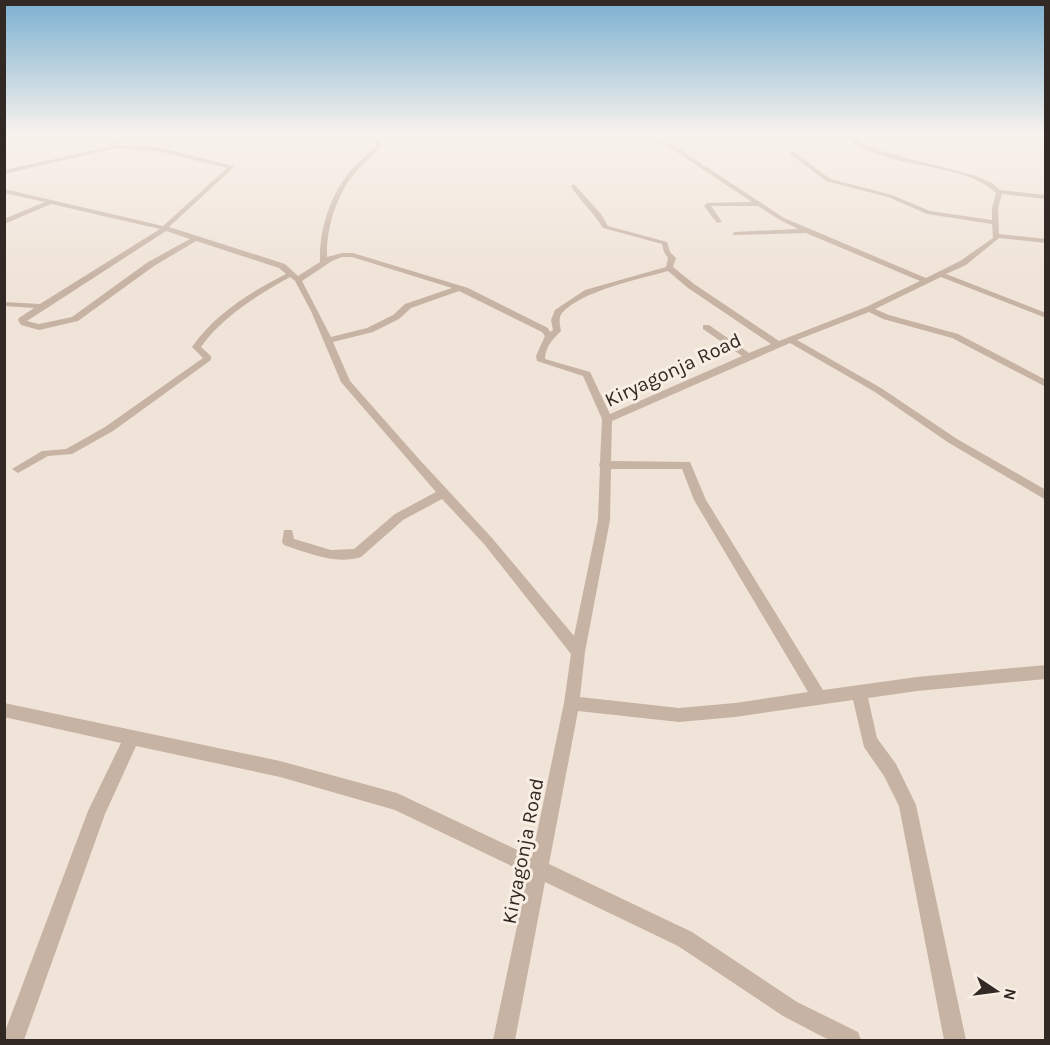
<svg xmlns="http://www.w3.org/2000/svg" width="1050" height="1045" font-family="Karla,sans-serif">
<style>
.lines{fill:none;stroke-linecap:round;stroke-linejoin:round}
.minor{fill:#c7b3a4;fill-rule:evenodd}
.labels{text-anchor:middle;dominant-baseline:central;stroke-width:6;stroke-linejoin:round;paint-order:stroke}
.street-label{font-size:20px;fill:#322925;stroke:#f8eee3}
</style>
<rect width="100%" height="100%" fill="#f0e3d7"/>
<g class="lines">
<g class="minor">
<polygon points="4,133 58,140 60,141 58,142 4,135"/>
<polygon points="139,133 145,133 112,146 108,145"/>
<path d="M 360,133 L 365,133 L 382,144 C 374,155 362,164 354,174 C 336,196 326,230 327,257 L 342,253 L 353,253 L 468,288 L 548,328 L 550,332 L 553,330 L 551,320 L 555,310 L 585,290 L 666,267 L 668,258 L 664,252 L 662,244 L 603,228 C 594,213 580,201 571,186 L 574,184 L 601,214 L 608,226 L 667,242 L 670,252 L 676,258 L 673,267 L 694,284 L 779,341 L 866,307 L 920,281 L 806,233 L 733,235 L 733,233 L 735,232 L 798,229 L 780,220 L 758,206 L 711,206 L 722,222 L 717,223 L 704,206 L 707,203 L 752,202 L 669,147 L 650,140 L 586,137 L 582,133 L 587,135 L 651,138 L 673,145 L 784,218 L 926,278 L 960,261 L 993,238 L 992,224 L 927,214 L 888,197 L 826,181 L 790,154 L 790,152 L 794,152 L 830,179 L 892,195 L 930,211 L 992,220 L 992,208 L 996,193 C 959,158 879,172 842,133 L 847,133 L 860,142 L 881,151 L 976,176 L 992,183 L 1000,190 L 1046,195 L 1046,199 L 1002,194 L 998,208 L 999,234 L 1046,239 L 1046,243 L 999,238 L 966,265 L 946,274 L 1046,313 L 1046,318 L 941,277 L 875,309 L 889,315 L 958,334 L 1046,380 L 1046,387 L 952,338 L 883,319 L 869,312 L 797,340 L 881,388 L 957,439 L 1046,490 L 1046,500 L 949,443 L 875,392 L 790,343 L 612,421 L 611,461 L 690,462 L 706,500 L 823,690 L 917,677 L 1046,665 L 1046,679 L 917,691 L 868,698 L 877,738 L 896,764 L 916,805 L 966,1040 L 944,1040 L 899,806 L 884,776 L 864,747 L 853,700 L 735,717 L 679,722 L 578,711 L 549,864 L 692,932 L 797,1002 L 858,1032 L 861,1040 L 829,1040 L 783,1016 L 678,946 L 545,882 L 515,1040 L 493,1040 L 528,874 L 395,810 L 280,777 L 136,746 L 105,814 L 24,1040 L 4,1040 L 4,1034 L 88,811 L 121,743 L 4,717 L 4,703 L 280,761 L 397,793 L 532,857 L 564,703 L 571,654 L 484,544 L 442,499 L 403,520 L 361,557 C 335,565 308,553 284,545 L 282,542 L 284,530 L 292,530 L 294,539 L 331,550 L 354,549 L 395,514 L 436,492 L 341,382 L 311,311 L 295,281 L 290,277 C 258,295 223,316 201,347 L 211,356 L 211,360 L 113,431 L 72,454 L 48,456 L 18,473 L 12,469 L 42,451 L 66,449 L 105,427 L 203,358 L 192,347 C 215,314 251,292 286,274 L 279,268 L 196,241 L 154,266 L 78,321 L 39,330 L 21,325 L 18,320 L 19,318 L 34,308 L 4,306 L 4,302 L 40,304 L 160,229 L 51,204 L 4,224 L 4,219 L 45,202 L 4,193 L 4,189 L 163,226 L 227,168 L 157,151 L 115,148 L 4,174 L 4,170 L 115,146 L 157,147 L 233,166 L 233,168 L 169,227 L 285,264 L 298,276 L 320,262 C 319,232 329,198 348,174 C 356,163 368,155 377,144 ZM 166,231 L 190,239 L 148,262 L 72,317 L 39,324 L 27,321 ZM 342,257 L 352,257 L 452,288 L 405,304 L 393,315 L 367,328 L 331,337 L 302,281 L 332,261 ZM 668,271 L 688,288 L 771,344 L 749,353 L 709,325 L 703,325 L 703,329 L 742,356 L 610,414 L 590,372 L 545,359 C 545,347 553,339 561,331 C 560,325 558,318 562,313 C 581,291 640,279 668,271 ZM 459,291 L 542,332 L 545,336 L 536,356 L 537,361 L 583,376 L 602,419 L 600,462 L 599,465 L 600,467 L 598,520 L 574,636 L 492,538 L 418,458 L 350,381 L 333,342 L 373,332 L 399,319 L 411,308 ZM 611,469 L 682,469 L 694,500 L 808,692 L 735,703 L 679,708 L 580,697 L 585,652 L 610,520 Z"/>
</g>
</g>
<linearGradient id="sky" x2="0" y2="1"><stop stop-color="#7bb0d0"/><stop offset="0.48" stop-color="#f8f2ed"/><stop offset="1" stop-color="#f8f2ed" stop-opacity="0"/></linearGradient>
<rect width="1050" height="279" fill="url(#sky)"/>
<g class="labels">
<g class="street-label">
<text transform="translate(673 370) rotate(-25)">Kiryagonja Road</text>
<text transform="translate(523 851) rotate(-79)">Kiryagonja Road</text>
</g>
</g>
<rect width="1050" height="1045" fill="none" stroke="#322925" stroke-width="12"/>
<g transform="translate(996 991) rotate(103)" stroke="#f8eee3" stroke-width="4.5" paint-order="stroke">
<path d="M0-4.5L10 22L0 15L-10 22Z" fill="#322925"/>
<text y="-9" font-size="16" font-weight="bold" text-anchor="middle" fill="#322925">N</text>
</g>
</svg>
